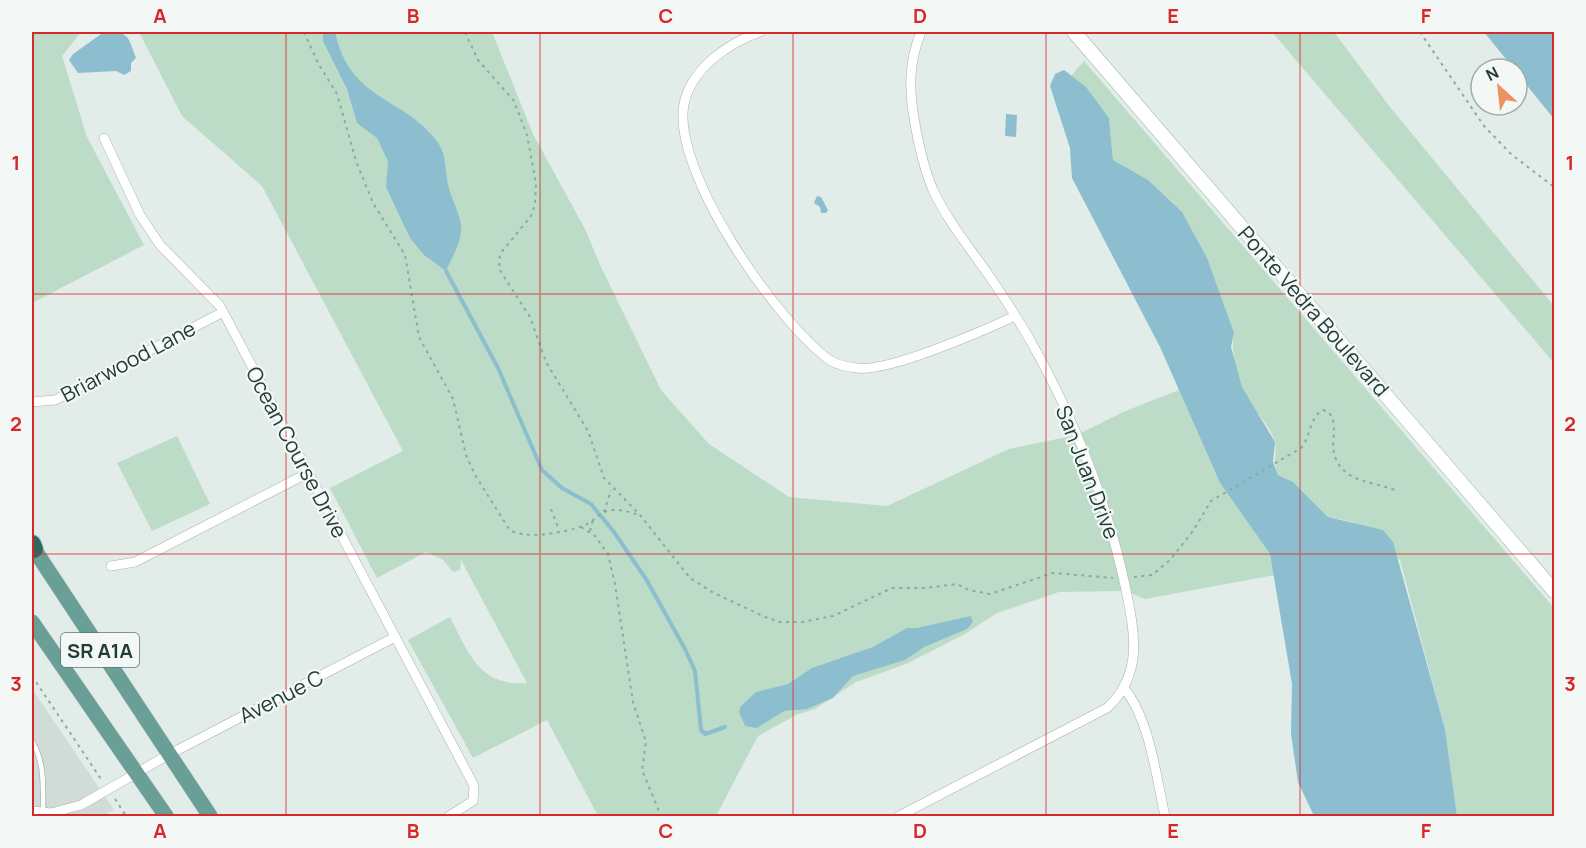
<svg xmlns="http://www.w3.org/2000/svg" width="1586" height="848" font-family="Manrope,sans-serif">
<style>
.built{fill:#d1dcd8}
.green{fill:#bcdcc8}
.water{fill:#8dbecf}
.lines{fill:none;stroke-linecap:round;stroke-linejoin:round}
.stream{stroke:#8dbecf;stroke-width:4}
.lane-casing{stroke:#a5b4b0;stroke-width:6}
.street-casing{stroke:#a5b4b0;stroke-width:10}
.secondary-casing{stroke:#a1b7b1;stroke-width:15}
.primary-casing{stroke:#c1c8c7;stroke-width:16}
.highway-casing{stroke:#c1c8c7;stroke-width:20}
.path{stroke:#84aea5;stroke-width:2;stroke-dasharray:3 4.5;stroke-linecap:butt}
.lane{stroke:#fff;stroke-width:4.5}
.street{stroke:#fff;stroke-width:9}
.secondary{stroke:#fff;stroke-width:14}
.primary{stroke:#699f97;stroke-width:15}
.highway{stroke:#306761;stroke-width:18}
.grid{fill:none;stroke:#d62828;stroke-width:1.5;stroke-opacity:0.55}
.labels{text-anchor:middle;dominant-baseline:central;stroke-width:4.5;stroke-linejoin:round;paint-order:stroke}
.shield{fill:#f3f8f6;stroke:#617471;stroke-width:1.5}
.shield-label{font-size:20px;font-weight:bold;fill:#233c38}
.street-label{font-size:21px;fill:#233c38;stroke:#f3f8f6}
.neatline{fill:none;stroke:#d62828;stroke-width:2}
.grid-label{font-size:20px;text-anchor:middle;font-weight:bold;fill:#d62828}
</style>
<rect width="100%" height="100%" fill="#e2ece9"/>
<polygon class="built" points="32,689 114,810 102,816 32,816"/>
<g class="green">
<polygon points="32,32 81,32 62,56 87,137 144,245 32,303"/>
<path d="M 139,32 L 492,32 L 533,134 L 585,229 L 601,267 L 661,390 L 709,444 L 789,497 L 887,506 L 1009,449 L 1077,435 L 1123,412 L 1179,390 L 1220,483 L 1270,554 L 1275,575 L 1145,599 L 1126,591 L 1059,592 L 997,613 L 965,634 L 906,664 L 856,682 L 815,709 L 796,715 L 758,736 L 716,816 L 598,816 L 547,720 L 473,758 L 408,640 L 450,617 C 469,654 480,687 527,683 L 461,560 L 460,570 L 453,572 L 443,560 L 426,552 L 377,578 L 330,488 L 403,451 L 262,186 L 182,116 Z"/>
<polygon points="1272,32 1334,32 1390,107 1554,306 1554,363"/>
<path d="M 1084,61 L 1554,608 L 1554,816 L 1457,816 L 1445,729 L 1400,560 L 1352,522 L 1328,517 L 1293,482 L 1278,475 C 1272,459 1278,452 1274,439 C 1269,425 1258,415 1251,403 C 1238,385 1230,354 1234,333 L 1148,180 L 1113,160 L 1109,118 L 1071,76 Z"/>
<polygon points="177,436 210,504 152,531 117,463"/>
</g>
<g class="water">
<path d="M 104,32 C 129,31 128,36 136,58 L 131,63 L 131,71 L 124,75 L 116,71 L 78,73 L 69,60 L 73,54 Z"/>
<path d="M 323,32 L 335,32 C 350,101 402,96 436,140 C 448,155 444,171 449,188 C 452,201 463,219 461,232 C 460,245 451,259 446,271 L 424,255 L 410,238 L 386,187 L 388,161 L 377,138 L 357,123 L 347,89 L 323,41 Z"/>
<polygon points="1484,32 1554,32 1554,119 1517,73 1517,69 1514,69"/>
<polygon points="1064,70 1086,87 1109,118 1113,160 1148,180 1182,212 1207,258 1234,333 1231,347 1242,387 1275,442 1273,462 1278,475 1293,482 1328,517 1383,530 1393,542 1445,729 1457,816 1314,816 1298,782 1291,734 1292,684 1270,554 1220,483 1160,347 1072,178 1070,148 1050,86 1055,74"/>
<polygon points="1006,114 1017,115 1016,137 1005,136"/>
<polygon points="817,196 821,197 828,210 826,213 821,213 820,207 814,203"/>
<polygon points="971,616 973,622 967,629 924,647 905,660 853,676 833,698 807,709 784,711 757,728 745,726 739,712 741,706 756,692 788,684 812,668 873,647 907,628 917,628"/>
</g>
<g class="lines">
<polyline class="stream" points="446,271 498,368 542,470 562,488 591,504 614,532 646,579 685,649 695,671 701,730 705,734 725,727"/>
<g class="lane-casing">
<path id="lane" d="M 32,741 C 45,763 43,787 43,811"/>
</g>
<g class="street-casing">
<g id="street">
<path d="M 760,32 C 728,43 691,69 684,104 C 671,170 777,323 831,361 C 838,365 849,367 857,368 C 887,373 985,330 1015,316"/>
<polyline points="104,138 140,215 160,245 220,306 471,780 474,786 473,801 449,816"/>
<polyline points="32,402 55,400 223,312"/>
<polyline points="111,566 135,562 308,473"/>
<path d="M 1124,688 C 1150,720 1156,776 1165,816"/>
<polyline points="32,811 51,813 81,805 168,755 395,637"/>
<path d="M 899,816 L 1107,708 C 1143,675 1135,634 1126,590 C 1109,509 1079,431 1040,358 C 1025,330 1008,303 990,277 C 970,248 948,222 933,190 C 924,169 919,146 915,124 C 909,91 908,64 921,32"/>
</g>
</g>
<g class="secondary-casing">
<polyline id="secondary" points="1074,32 1554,591"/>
</g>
<g class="primary-casing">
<g id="primary">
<polyline points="32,546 210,816"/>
<polyline points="32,622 166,816"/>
</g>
</g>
<g class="highway-casing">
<polyline id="highway" points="32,544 34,549"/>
</g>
<g class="path">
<path d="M 304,32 L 318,63 L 337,94 L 356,161 L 373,203 L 405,255 L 419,337 L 453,399 L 466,455 L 475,475 L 509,529 C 525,541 565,532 583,526 C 594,522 600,511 612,510 C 621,509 632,513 640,515"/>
<polyline points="465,32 478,60 514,101 527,135 536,183 535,205 531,216 500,254 499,269 530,317 546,362 588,431 604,478 640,515 690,578 712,592 765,617 780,622 802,622 833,616 892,588 925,588 957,584 969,590 990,594 1053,573 1113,578"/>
<polyline points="1420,32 1484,126 1511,154 1554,187"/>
<polyline points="551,509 559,530"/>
<polyline points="604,512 611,490"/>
<polyline points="581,527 595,536 608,554 615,584 633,702 646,742 642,770 661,816"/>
<polyline points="590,531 593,520"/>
<path d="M 1134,577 L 1152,575 L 1170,560 L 1193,531 L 1211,501 L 1301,448 C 1311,437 1309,417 1323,410 C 1342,415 1329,442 1335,457 C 1345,483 1372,481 1395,490"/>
<polyline points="32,676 103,782"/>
<polyline points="115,799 126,816"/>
</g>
<use href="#lane" class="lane"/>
<use href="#street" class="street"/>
<use href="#secondary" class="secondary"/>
<use href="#primary" class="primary"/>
<use href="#highway" class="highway"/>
</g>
<path class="grid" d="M 286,32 L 286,816M 540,32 L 540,816M 793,32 L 793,816M 1046,32 L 1046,816M 1300,32 L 1300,816M 32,294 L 1554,294M 32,554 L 1554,554"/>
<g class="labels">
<rect class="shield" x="61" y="633" width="78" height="34" rx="4.5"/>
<g class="shield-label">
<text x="100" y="650">SR A1A</text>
</g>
<g class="street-label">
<text transform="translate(1314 311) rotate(49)">Ponte Vedra Boulevard</text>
<text transform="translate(128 361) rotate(-28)">Briarwood Lane</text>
<text transform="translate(297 452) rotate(62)">Ocean Course Drive</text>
<text transform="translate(1088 472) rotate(69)">San Juan Drive</text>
<text transform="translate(281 696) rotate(-27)">Avenue C</text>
</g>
</g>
<rect width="1586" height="848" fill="none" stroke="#f3f8f6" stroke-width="66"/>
<g transform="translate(1499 87) rotate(333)"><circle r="28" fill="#f3f8f6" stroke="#a0adaa" stroke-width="1.5"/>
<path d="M0-4.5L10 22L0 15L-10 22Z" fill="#ec9160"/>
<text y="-9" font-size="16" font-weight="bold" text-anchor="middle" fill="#233c38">N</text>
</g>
<rect x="33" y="33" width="1520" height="782" class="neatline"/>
<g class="grid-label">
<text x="160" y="23">A</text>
<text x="413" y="23">B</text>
<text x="666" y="23">C</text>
<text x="920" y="23">D</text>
<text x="1173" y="23">E</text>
<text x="1426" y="23">F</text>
<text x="16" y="170">1</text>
<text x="1570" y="170">1</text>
<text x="16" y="431">2</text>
<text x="1570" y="431">2</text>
<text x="16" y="691">3</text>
<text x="1570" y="691">3</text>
<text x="160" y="838">A</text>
<text x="413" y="838">B</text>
<text x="666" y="838">C</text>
<text x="920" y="838">D</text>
<text x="1173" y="838">E</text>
<text x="1426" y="838">F</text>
</g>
</svg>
